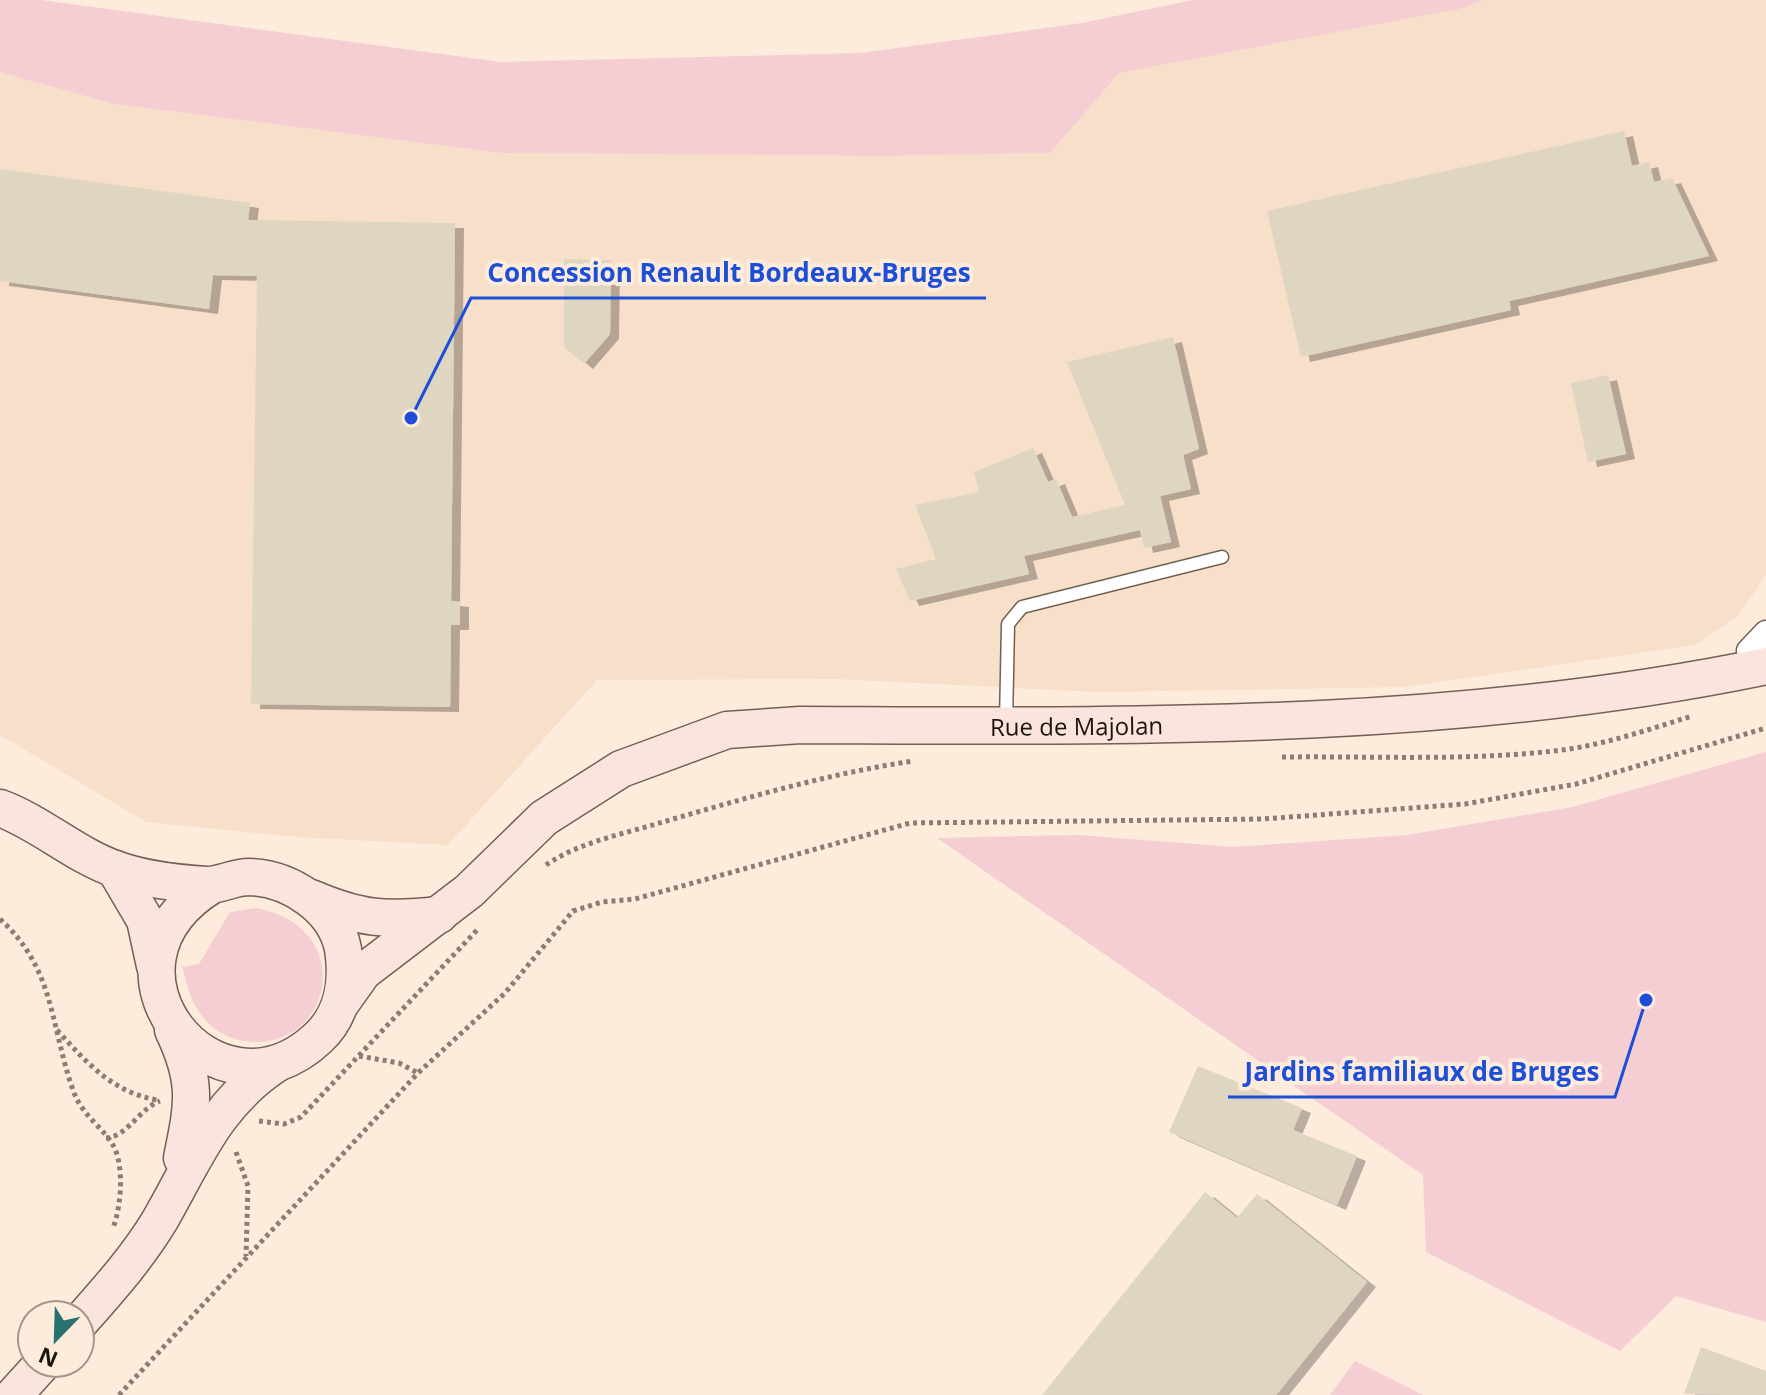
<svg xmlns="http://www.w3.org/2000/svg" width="1766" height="1395" font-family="'Open Sans',sans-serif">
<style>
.built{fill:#f7dfca}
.green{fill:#f4ced2}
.building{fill:#dfd6c2;filter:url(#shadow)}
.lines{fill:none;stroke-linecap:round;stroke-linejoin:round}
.lane-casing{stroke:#706154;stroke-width:15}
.street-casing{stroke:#706154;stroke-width:27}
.secondary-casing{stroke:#706154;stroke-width:39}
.path{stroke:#8a7e73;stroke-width:5;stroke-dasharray:4 4;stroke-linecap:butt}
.lane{stroke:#fff;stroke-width:12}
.street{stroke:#fff;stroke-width:24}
.secondary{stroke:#fae4dd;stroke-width:36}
.labels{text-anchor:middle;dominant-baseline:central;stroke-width:8;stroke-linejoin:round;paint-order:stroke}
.street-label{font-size:24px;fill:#1c1610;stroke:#fdebdc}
.leader{fill:none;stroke:#1d4ed8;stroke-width:3}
.callout-dot{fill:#1d4ed8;stroke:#fdebdc;stroke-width:3}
.callout-label{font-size:26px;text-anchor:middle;font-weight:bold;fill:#1d4ed8;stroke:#fdebdc;stroke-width:8;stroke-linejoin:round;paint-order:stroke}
</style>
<defs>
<filter id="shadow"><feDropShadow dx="9" dy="5" stdDeviation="0" flood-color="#0004"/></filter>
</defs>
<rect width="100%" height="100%" fill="#fdebdc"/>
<polygon class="built" points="1485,0 1766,0 1766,575 1738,616 1695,645 1404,687 1097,692 836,679 597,680 448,845 297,837 146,822 0,735 0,72 114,104 502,153 884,156 1050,153 1119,73 1459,9"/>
<g class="green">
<polygon points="0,0 41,0 501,62 860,53 1082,23 1193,0 1485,0 1459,9 1119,73 1050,153 884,156 502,153 114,104 0,72"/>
<polygon points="1766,752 1766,1322 1676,1296 1620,1351 1426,1252 1423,1175 937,838 1078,835 1234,847 1407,835 1572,807"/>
<path d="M 256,908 C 363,928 330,1059 239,1040 C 219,1036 203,1021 193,1002 C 188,992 186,978 182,967 L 199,964 L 230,912 Z"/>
<polygon points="1355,1361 1423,1395 1330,1395"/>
</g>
<g class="building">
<polygon points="1624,131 1632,166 1649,162 1654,182 1672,178 1709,256 1509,301 1511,310 1301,357 1267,211"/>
<polygon points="0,169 250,203 248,220 455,223 451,601 460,602 460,625 451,625 450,707 251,704 257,276 213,275 209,309 0,281"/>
<polygon points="564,259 611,260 610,334 584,364 564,347"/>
<polygon points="1173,337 1199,449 1183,455 1191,489 1160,496 1171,542 1144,548 1140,530 1024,556 1029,574 910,601 896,569 936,559 915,505 979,492 974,472 1033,448 1048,482 1056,479 1072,517 1125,505 1067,362"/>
<polygon points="1608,375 1626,454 1588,462 1571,383"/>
<polygon points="1198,1066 1302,1108 1293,1130 1357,1156 1337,1205 1169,1132"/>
<polygon points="1205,1192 1237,1218 1257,1194 1367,1282 1276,1395 1042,1395"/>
<polygon points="1701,1347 1766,1371 1766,1395 1684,1394"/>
</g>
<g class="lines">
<g class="lane-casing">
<polyline id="lane" points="1006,723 1008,624 1022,607 1222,557"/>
</g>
<g class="street-casing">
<polyline id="street" points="1752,669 1749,651 1766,633"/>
</g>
<g class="secondary-casing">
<g id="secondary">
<path d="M 0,808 C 41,823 76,856 118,870 C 147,880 177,883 207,885 C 221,885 234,877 249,877 C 289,878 335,907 343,949 C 348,981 343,1015 318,1038 C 216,1134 78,967 212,885"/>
<polyline points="115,869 145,920 155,966"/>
<path d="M 311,898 C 360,919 386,921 439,915"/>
<path id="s1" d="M 341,1003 L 363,972 L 469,891 L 544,818 L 621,769 L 727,730 L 800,725 C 1123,726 1448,732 1766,666"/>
<path d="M 173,1030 C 198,1082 193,1104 182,1158"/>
<path d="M 80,1322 C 109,1289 137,1258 160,1220 C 195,1159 215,1104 276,1064"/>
<polyline points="14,1395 43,1363"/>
</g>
</g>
<g class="path">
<path d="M 1282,757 C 1372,756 1464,761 1554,751 C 1601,746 1647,730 1692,716"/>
<path d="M 546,865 C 578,843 619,835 656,824 C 739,800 826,774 913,761"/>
<path d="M 0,919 C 55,969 50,1025 73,1090 C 82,1117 106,1129 115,1149 C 124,1170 121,1207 113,1228"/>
<path d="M 57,1030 C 87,1063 112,1092 157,1100"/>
<polyline points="359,1056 399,1063 418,1073"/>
<polyline points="259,1121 284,1124 301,1117 478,929"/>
<path d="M 106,1138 C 127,1137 140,1108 160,1101"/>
<polyline points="236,1152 248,1186 246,1256"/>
<polyline points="119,1395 418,1073 505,993 573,911 602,902 635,899 910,823 1263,819 1465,804 1576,784 1766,728"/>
</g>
<use href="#lane" class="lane"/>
<use href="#street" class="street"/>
<use href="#secondary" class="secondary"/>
</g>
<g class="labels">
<g class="street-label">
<text stroke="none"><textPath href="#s1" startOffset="830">Rue de Majolan</textPath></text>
</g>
</g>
<path class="leader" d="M411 418L471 298H986M1646 1000L1615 1097H1228"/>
<g class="callout-dot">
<circle cx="411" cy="418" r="8"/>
<circle cx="1646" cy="1000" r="8"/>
</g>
<g class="callout-label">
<text x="729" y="282">Concession Renault Bordeaux-Bruges</text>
<text x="1422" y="1081">Jardins familiaux de Bruges</text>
</g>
<g transform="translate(56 1339) rotate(203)"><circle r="38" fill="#fdebdc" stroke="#a3968a" stroke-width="2"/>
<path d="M0-6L14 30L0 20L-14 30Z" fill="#28716d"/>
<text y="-12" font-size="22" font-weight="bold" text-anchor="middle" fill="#1c1610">N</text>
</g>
</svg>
